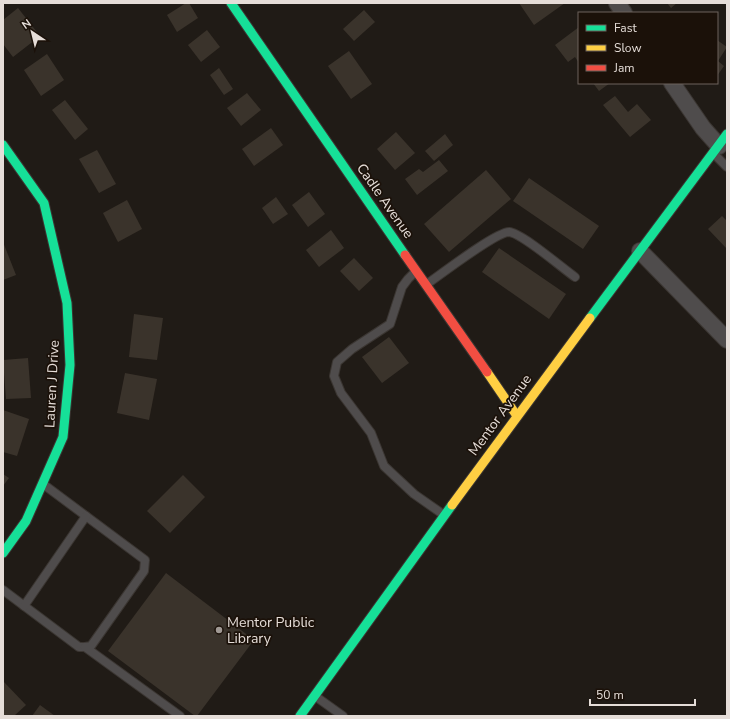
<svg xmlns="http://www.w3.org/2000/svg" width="730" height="719" font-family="'Nunito Sans',sans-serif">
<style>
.building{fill:#3a332b}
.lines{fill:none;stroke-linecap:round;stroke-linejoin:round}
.lane-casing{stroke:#3b3632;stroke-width:10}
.street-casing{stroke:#3b3632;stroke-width:18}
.fast-casing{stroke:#3b3632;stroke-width:11}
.slow-casing{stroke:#3b3632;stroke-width:11}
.jam-casing{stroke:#3b3632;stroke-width:11}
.lane{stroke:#4f4c4c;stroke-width:8}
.street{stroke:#4f4c4c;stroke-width:16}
.fast{stroke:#16e098;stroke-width:9}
.slow{stroke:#ffcf43;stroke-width:9}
.jam{stroke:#f24e42;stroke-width:9}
.poi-dot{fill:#a09994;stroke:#1b1109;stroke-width:1.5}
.labels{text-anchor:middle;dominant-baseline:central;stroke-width:3.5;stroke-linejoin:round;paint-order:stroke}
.street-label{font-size:14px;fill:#e5ddd8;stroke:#1b1109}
.poi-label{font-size:14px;fill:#e5ddd8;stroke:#1b1109;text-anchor:start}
</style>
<rect width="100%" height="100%" fill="#201b16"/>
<g class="building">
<polygon points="186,3 189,3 198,18 177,32 167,15"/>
<polygon points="519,3 565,3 534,25"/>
<polygon points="667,3 677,3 671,8"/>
<polygon points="18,8 40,36 13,57 3,44 3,20"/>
<polygon points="364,10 375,22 354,41 343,29"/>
<polygon points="579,27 579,63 575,57 568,62 555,45"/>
<polygon points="207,30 220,47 201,62 188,45"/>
<polygon points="717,40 727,47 718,61 724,66 717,76"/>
<polygon points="349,51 372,84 351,99 328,66"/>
<polygon points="47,54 64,80 41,96 24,70"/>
<polygon points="219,68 233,89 224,95 210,75"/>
<polygon points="593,83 610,83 599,91"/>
<polygon points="247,93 261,110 241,126 227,108"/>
<polygon points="615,96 628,112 637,104 651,120 630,137 603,105"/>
<polygon points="65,100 88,129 75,140 52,110"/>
<polygon points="271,128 283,145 254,166 242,149"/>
<polygon points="396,132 415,153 395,170 377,149"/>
<polygon points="445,134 453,145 434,161 425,151"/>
<polygon points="97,150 116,184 99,193 79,159"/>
<polygon points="439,160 448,171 417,195 405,179 419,169 423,172"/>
<polygon points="486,170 511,199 449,252 424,224"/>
<polygon points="529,178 599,226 583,249 513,201"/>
<polygon points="309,192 325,214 308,227 292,205"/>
<polygon points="276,197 288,214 273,224 262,208"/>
<polygon points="127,200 142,229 118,242 103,213"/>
<polygon points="722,216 727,221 727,249 708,229"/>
<polygon points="331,230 344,248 319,267 306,250"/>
<polygon points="3,242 16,275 3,280"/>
<polygon points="499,248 566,294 549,319 482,272"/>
<polygon points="354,258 373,278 359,291 340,271"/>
<polygon points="134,314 163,318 157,360 129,357"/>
<polygon points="389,337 409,363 382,383 362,357"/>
<polygon points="28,358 31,398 6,399 3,360"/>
<polygon points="125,373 157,379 149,420 117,413"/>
<polygon points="3,410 29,419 17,456 3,452"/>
<polygon points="3,474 9,478 3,486"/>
<polygon points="183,475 205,497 170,533 147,511"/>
<polygon points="166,573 254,640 197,716 195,716 108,651"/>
<polygon points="3,681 26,705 14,716 3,716"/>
<polygon points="40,705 55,716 32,716"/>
</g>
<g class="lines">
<g class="lane-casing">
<g id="lane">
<polyline points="714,154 727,167"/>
<polyline points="415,272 408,279 402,287 390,324 352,349 337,362 334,376 341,393 371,433 384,466 414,494 444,515"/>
<path d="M 427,284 C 440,275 496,232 509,232 C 522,233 562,268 575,277"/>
<polyline points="3,590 79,647 85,647 91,646 144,571 145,560 43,484"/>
<polyline points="24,606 86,516"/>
<polyline points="85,647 180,716"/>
<polyline points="315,696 343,716"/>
</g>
</g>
<g class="street-casing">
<g id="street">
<polyline points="617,3 624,13"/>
<polyline points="672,83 703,128 719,146"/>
<polyline points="640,251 727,340"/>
</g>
</g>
<g class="fast-casing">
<g id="fast">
<polyline points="231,3 405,255"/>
<polyline points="3,145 44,203 67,303 70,365 63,437 26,521 3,553"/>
<polyline points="590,318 727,134"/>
<polyline points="300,716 452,505"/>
</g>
</g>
<g class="slow-casing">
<g id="slow">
<polyline points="487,372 517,416"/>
<polyline points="452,505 590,318"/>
</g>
</g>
<g class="jam-casing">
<polyline id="jam" points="405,255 487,372"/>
</g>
<use href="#lane" class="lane"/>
<use href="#street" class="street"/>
<use href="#fast" class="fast"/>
<use href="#slow" class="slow"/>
<use href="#jam" class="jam"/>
</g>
<circle class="poi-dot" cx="219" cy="630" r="4"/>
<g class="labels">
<g class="street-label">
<text transform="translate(385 201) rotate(55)">Cadle Avenue</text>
<text transform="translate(52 384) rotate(-87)">Lauren J Drive</text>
<text transform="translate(500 415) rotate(-54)">Mentor Avenue</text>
</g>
<g class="poi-label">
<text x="227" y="622">Mentor Public<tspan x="227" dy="16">Library</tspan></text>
</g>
</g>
<rect width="730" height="719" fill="none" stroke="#e5ddd8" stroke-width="8"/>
<rect x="578" y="12" width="140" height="72" fill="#1b1109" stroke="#6c635c"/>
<rect x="586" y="25" width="20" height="6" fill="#16e098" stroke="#6c635c"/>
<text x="614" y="32" font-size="12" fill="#e5ddd8">Fast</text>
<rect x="586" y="45" width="20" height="6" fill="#ffcf43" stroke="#6c635c"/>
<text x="614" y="52" font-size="12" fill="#e5ddd8">Slow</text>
<rect x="586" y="65" width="20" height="6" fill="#f24e42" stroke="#6c635c"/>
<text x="614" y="72" font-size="12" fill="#e5ddd8">Jam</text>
<g transform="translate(32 32) rotate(325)" stroke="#1b1109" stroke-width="3" paint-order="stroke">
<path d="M0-3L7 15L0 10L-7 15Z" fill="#e5ddd8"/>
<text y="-6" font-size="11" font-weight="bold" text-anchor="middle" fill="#e5ddd8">N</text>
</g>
<path d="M590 699v6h105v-6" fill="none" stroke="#e5ddd8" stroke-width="2"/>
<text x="596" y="699" font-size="12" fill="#e5ddd8" stroke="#1b1109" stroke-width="3" paint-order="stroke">50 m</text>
</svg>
